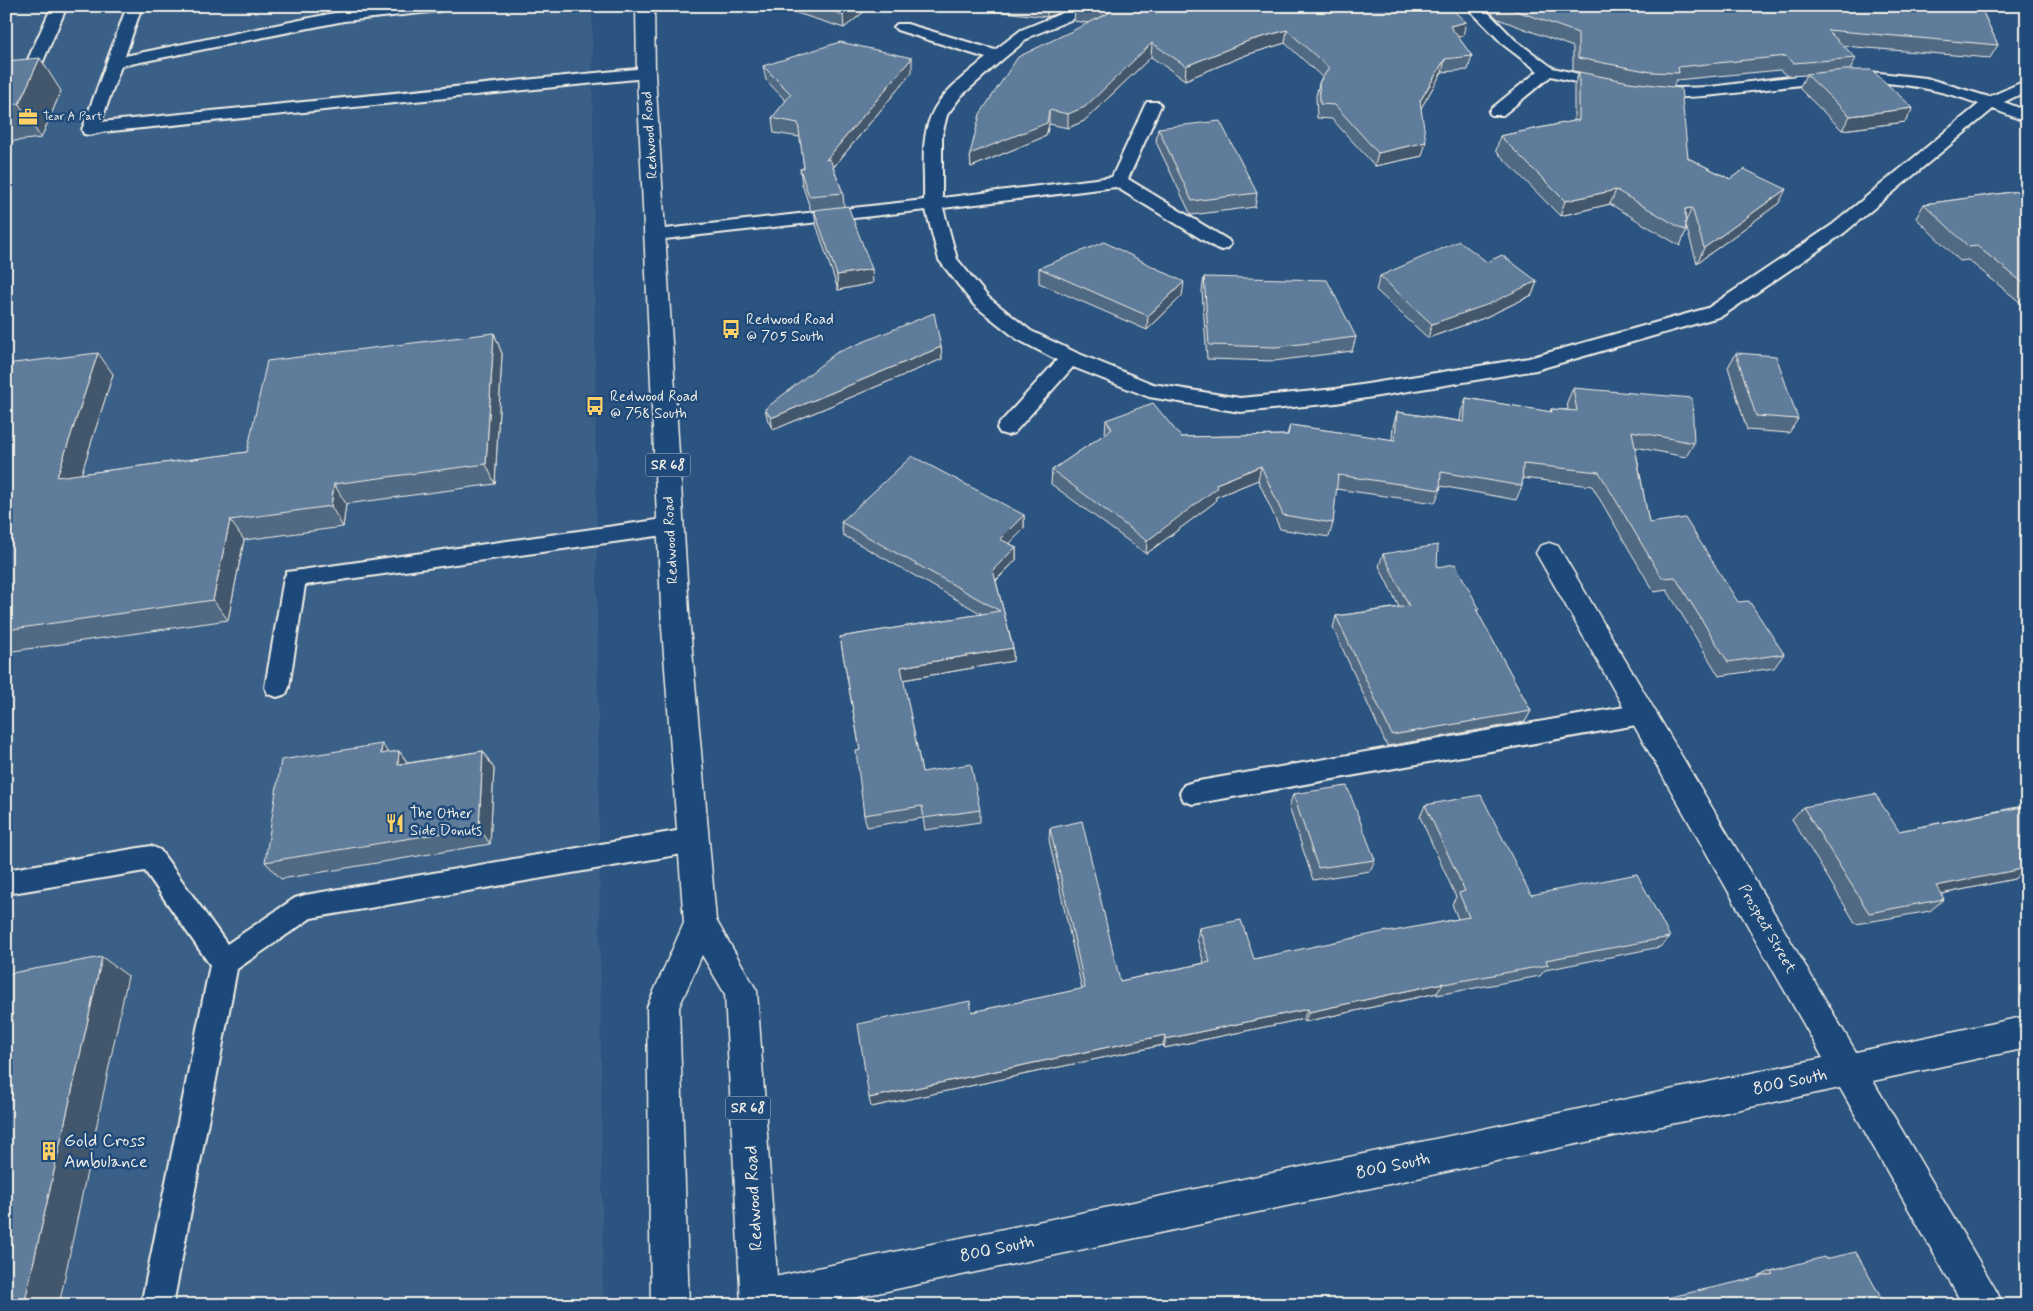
<svg xmlns="http://www.w3.org/2000/svg" width="2033" height="1311" font-family="Mynerve,sans-serif">
<style>
.built{fill:#3b6088}
.lines{fill:none;stroke-linecap:round;stroke-linejoin:round}
.lane-casing{stroke:#f4f1e8;stroke-width:4}
.street-casing{stroke:#f4f1e8;stroke-width:3}
.primary-casing{stroke:#f4f1e8;stroke-width:3}
.lane{fill:#1f4a7a;fill-rule:evenodd}
.street{fill:#1f4a7a;fill-rule:evenodd}
.primary{fill:#1f4a7a;fill-rule:evenodd}
.wall{fill:#516a84;stroke:#f4f1e8}
.shaded-wall{fill:#42566c;stroke:#f4f1e8}
.building{fill:#5e7b9a;stroke:#f4f1e8}
.labels{text-anchor:middle;dominant-baseline:central;stroke-width:5;stroke-linejoin:round;paint-order:stroke}
.far-poi-label{font-size:12px;fill:#f4f1e8;stroke:#1f4a7a;text-anchor:start}
.shield{fill:#1f4a7a;stroke:#b4bfc7;stroke-width:1}
.shield-label{font-size:14px;font-weight:bold;fill:#f4f1e8}
.street-label{font-size:15px;fill:#f4f1e8;stroke:#1f4a7a}
.poi-label{font-size:15px;fill:#f4f1e8;stroke:#1f4a7a;text-anchor:start}
.near-street-label{font-size:18px;fill:#f4f1e8;stroke:#1f4a7a}
.near-poi-label{font-size:18px;fill:#f4f1e8;stroke:#1f4a7a;text-anchor:start}
</style>
<rect width="100%" height="100%" fill="#2c5481"/>
<filter id="ink" filterUnits="userSpaceOnUse"><feTurbulence type="fractalNoise" baseFrequency=".02" numOctaves="2"/><feDisplacementMap in="SourceGraphic" scale="10" xChannelSelector="R" yChannelSelector="G"/><feConvolveMatrix kernelMatrix="1 2 1 2 8 2 1 2 1" color-interpolation-filters="sRGB"/></filter>
<g filter="url(#ink)">
<polygon class="built" points="6,6 592,6 603,1305 6,1305"/>
<g class="lines">
<g class="lane-casing">
<g id="lane">
<polygon points="52,6 67,6 41,66 39,69 27,69 25,66"/>
<polygon points="127,6 142,6 125,56 344,11 394,6 447,6 445,9 440,11 344,21 121,66 101,122 646,68 652,70 654,73 652,76 646,78 102,132 90,135 84,134 82,130"/>
<path d="M 1114,6 L 1171,6 L 1169,9 L 1164,11 L 1073,19 L 1031,36 L 1003,59 L 961,96 L 947,115 L 942,135 L 942,198 L 1112,177 L 1145,105 L 1147,102 L 1159,102 L 1161,105 L 1128,179 L 1228,240 L 1231,244 L 1228,248 L 1222,250 L 1216,248 L 1116,187 L 943,208 L 957,259 L 988,297 L 1031,331 L 1077,353 L 1153,384 L 1240,398 L 1336,389 L 1529,358 L 1708,308 L 1832,225 L 1979,104 C 1929,85 1878,79 1825,83 C 1766,87 1709,100 1650,97 L 1644,95 L 1642,92 L 1644,89 L 1711,87 L 1812,74 L 1870,72 L 1926,78 L 1989,97 L 2027,80 L 2027,91 L 2004,102 L 2027,111 L 2027,122 L 1993,109 L 1844,233 L 1722,316 L 1536,370 L 1336,403 L 1240,412 L 1149,397 L 1073,367 L 1014,433 L 1007,435 L 1000,433 L 997,428 L 1000,423 L 1057,360 L 1017,339 L 974,305 L 939,260 L 926,210 L 656,240 L 650,239 L 647,235 L 650,231 L 656,230 L 924,200 C 925,173 920,140 931,116 C 940,93 968,73 986,58 L 897,30 L 894,27 L 897,24 L 907,24 L 995,50 L 1021,30 L 1065,12 Z"/>
<polygon points="1466,6 1482,6 1515,40 1553,68 1613,82 1615,85 1613,88 1607,90 1551,76 1503,115 1491,115 1489,112 1491,109 1538,71 1505,46"/>
<polygon points="671,518 679,520 682,526 679,532 671,534 305,585 289,687 286,694 277,697 268,694 265,687 284,578 287,572"/>
<polygon points="1642,704 1651,707 1654,714 1651,721 1642,724 1193,804 1184,801 1180,793 1184,785 1193,782"/>
<polygon points="694,828 703,832 707,840 703,848 694,852 311,918 237,969 173,1305 141,1305 210,965 145,871 6,894 6,870 151,846 160,850 227,944 295,898 305,895"/>
</g>
</g>
<g class="street-casing">
<polygon id="street" points="1549,543 1558,546 1856,1052 2027,1016 2027,1048 1873,1081 1997,1292 2003,1305 1963,1305 1840,1088 821,1305 744,1305 741,1299 747,1286 760,1280 1823,1058 1536,553 1540,546"/>
</g>
<g class="primary-casing">
<polygon id="primary" points="636,6 654,6 655,73 690,628 716,920 757,991 779,1305 741,1305 725,994 702,955 679,1007 689,1305 651,1305 647,1007 684,923 662,628 637,73"/>
</g>
<use href="#lane" class="lane"/>
<use href="#street" class="street"/>
<use href="#primary" class="primary"/>
</g>
<g class="wall">
<polygon points="786,6 871,6 844,28 787,10"/>
<polygon points="979,6 1448,6 1463,36 1458,37 1472,56 1468,70 1442,72 1421,108 1422,156 1375,166 1332,119 1317,118 1316,96 1319,83 1322,77 1285,43 1246,55 1185,80 1151,57 1084,121 1068,128 1049,124 1046,136 971,167 970,154 1089,23 1074,21 1075,9 1065,10 1047,17 979,9"/>
<polygon points="1484,6 1980,6 1998,45 1990,58 1843,46 1856,58 1850,70 1913,108 1905,122 1842,130 1799,88 1806,75 1787,76 1780,70 1676,80 1673,87 1688,158 1779,203 1697,263 1686,226 1686,231 1680,246 1610,204 1560,216 1496,151 1500,136 1574,121 1574,86 1579,72 1573,71 1573,47 1498,19"/>
<polygon points="1996,6 2015,6 2013,10"/>
<polygon points="6,61 61,91 41,138 6,142"/>
<polygon points="763,66 912,72 833,168 843,193 844,206 873,283 838,290 816,224 814,210 811,211 802,184 800,169 804,168 800,137 774,133 772,118 786,101 766,80"/>
<polygon points="1158,128 1257,193 1255,207 1191,215 1156,142"/>
<polygon points="2027,190 2027,302 2021,303 1968,260 1960,261 1916,218 1924,204"/>
<polygon points="1487,262 1537,281 1532,295 1484,318 1428,338 1376,290 1380,276"/>
<polygon points="1039,268 1182,296 1147,330 1039,283"/>
<polygon points="1204,277 1356,337 1352,351 1274,361 1207,359 1202,291"/>
<polygon points="494,333 502,354 495,484 346,504 343,527 244,540 228,620 6,652 6,364 113,374 81,474 247,452"/>
<polygon points="941,347 942,359 773,430 768,421 765,409"/>
<polygon points="1736,353 1798,419 1789,433 1747,430 1728,367"/>
<polygon points="1573,388 1694,443 1686,457 1635,447 1649,523 1738,602 1784,654 1774,668 1719,676 1667,590 1654,592 1592,486 1522,478 1522,486 1516,500 1441,486 1440,490 1435,503 1336,489 1333,523 1329,537 1280,529 1258,480 1216,497 1215,502 1146,554 1051,484 1052,470 1105,434 1106,420 1181,437 1287,435 1290,425 1392,440 1393,426 1397,412 1460,421 1461,412 1466,398 1550,412 1551,409 1568,410 1567,402"/>
<polygon points="1024,515 1024,529 1009,543 1016,547 1016,560 996,581 1013,648 1013,661 903,680 922,772 980,810 980,822 925,830 923,818 867,827 864,815 860,750 840,637 982,614 843,535 841,522"/>
<polygon points="1383,554 1437,567 1479,608 1477,612 1531,711 1525,722 1387,746 1333,628 1336,616 1399,607 1379,566"/>
<polygon points="399,751 408,763 483,751 494,769 490,844 281,879 265,862 388,753"/>
<polygon points="1293,794 1375,860 1370,871 1313,880 1289,807"/>
<polygon points="2027,803 2027,874 2018,876 2014,879 1941,894 1944,899 1930,911 1856,924 1792,819 1803,807 1899,831 2022,806"/>
<polygon points="1425,805 1531,895 1670,937 1660,947 1545,970 1540,976 1437,995 1437,993 1304,1022 1303,1019 1164,1048 1163,1045 871,1107 972,1012 1082,989 1049,840 1050,828 1120,981 1204,963 1197,939 1199,928 1254,959 1458,919 1452,904 1456,897 1420,817"/>
<polygon points="1825,1259 1885,1305 1758,1277 1771,1271"/>
</g>
<g class="shaded-wall">
<polygon points="855,6 871,6 844,28 843,15"/>
<polygon points="1047,6 1097,6 1075,7 1075,9 1065,10 1047,17"/>
<polygon points="1466,22 1463,36 1447,39 1450,26"/>
<polygon points="1287,30 1285,43 1246,55 1185,80 1186,66 1248,41"/>
<polygon points="1152,43 1151,57 1084,121 1068,128 1068,114"/>
<polygon points="40,58 61,91 41,138 19,104"/>
<polygon points="912,58 912,72 827,175 826,160"/>
<polygon points="1445,59 1442,72 1417,115 1420,101"/>
<polygon points="1913,108 1905,122 1842,130 1850,116"/>
<polygon points="1049,110 1049,124 1046,136 971,167 970,154"/>
<polygon points="1426,142 1422,156 1375,166 1378,153"/>
<polygon points="1786,189 1779,203 1697,263 1704,248"/>
<polygon points="1616,190 1610,204 1560,216 1565,201"/>
<polygon points="1692,208 1685,223 1685,209"/>
<polygon points="872,269 873,283 838,290 837,275"/>
<polygon points="1537,281 1532,295 1484,318 1428,338 1432,324"/>
<polygon points="1184,282 1182,296 1147,330 1148,316"/>
<polygon points="2027,295 2027,302 2021,303"/>
<polygon points="494,333 502,354 495,484 486,464"/>
<polygon points="941,347 942,359 773,430 771,418"/>
<polygon points="98,353 113,374 74,497 57,477"/>
<polygon points="1261,466 1258,480 1216,497 1215,502 1146,554 1147,541 1216,484"/>
<polygon points="334,484 346,504 343,527 331,506"/>
<polygon points="1024,515 1024,529 1001,552 1000,539"/>
<polygon points="230,520 244,540 228,620 213,600"/>
<polygon points="1016,547 1016,560 993,583 993,570"/>
<polygon points="1013,648 1013,661 902,680 901,667"/>
<polygon points="382,744 395,762 381,754"/>
<polygon points="399,751 412,769 398,765"/>
<polygon points="483,751 494,769 490,844 479,827"/>
<polygon points="2027,866 2027,874 2018,876 2014,879 1922,898 1936,886"/>
<polygon points="102,957 128,976 59,1305 24,1305"/>
<polygon points="1443,983 1437,993 1304,1022 1309,1012"/>
<polygon points="1308,1009 1303,1019 1164,1048 1166,1039"/>
<polygon points="1165,1035 1163,1045 871,1107 869,1098"/>
</g>
<g class="building">
<polygon points="814,6 855,6 843,15"/>
<polygon points="1089,6 1448,6 1466,22 1450,26 1472,56 1445,59 1420,101 1426,142 1378,153 1335,105 1320,104 1319,83 1329,68 1287,30 1248,41 1186,66 1152,43 1085,107 1068,114 1049,110 1047,123 970,154 980,114 1018,57 1111,12 1075,7"/>
<polygon points="1503,6 1980,6 1998,45 1827,30 1856,58 1794,63 1786,56 1678,67 1679,73 1651,72 1578,58 1578,33"/>
<polygon points="840,42 912,58 826,160 830,159 843,193 809,196 800,169 804,168 798,123 772,118 791,94 763,66"/>
<polygon points="40,58 19,104 6,105 6,61"/>
<polygon points="1845,70 1872,70 1913,108 1850,116 1806,74"/>
<polygon points="1579,72 1629,82 1681,88 1688,158 1730,179 1744,169 1786,189 1704,248 1692,208 1685,209 1686,231 1616,190 1565,201 1500,136 1579,120"/>
<polygon points="1220,121 1257,193 1192,201 1158,128"/>
<polygon points="2027,190 2027,286 1977,246 1969,247 1924,204"/>
<polygon points="848,206 872,269 837,275 814,210"/>
<polygon points="1459,241 1487,262 1502,255 1537,281 1489,304 1432,324 1380,276"/>
<polygon points="1104,242 1184,282 1148,316 1039,268"/>
<polygon points="1204,277 1327,280 1356,337 1276,347 1209,345"/>
<polygon points="934,313 941,347 771,418 765,409 836,353"/>
<polygon points="494,333 486,464 334,484 331,506 230,520 213,600 6,630 6,364 98,353 57,477 247,452 267,361"/>
<polygon points="1736,353 1776,356 1798,419 1756,416"/>
<polygon points="1573,388 1692,398 1694,443 1632,431 1649,523 1685,518 1738,602 1749,601 1784,654 1728,662 1675,577 1662,578 1599,472 1523,464 1522,486 1441,472 1440,490 1338,475 1333,523 1283,515 1261,466 1216,484 1217,488 1147,541 1052,470 1112,429 1106,420 1153,403 1181,437 1288,435 1290,425 1395,440 1397,412 1464,422 1466,398 1552,412 1551,409 1577,411"/>
<polygon points="912,456 1024,515 1000,539 1016,547 993,570 1013,648 901,667 922,772 971,764 980,810 924,818 922,806 864,815 856,751 860,750 840,637 1000,611 841,522"/>
<polygon points="1438,545 1437,567 1455,564 1479,608 1476,609 1531,711 1392,735 1336,616 1409,606 1383,554"/>
<polygon points="382,744 381,754 399,751 398,765 483,751 479,827 265,862 281,760"/>
<polygon points="1347,786 1375,860 1318,868 1293,794"/>
<polygon points="1875,794 1899,831 2027,806 2027,868 1936,886 1944,899 1869,913 1803,807"/>
<polygon points="1481,795 1531,895 1637,874 1670,937 1546,960 1548,965 1444,984 1443,983 1309,1012 1308,1009 1166,1039 1165,1035 869,1098 858,1024 970,1001 972,1012 1085,988 1050,828 1082,821 1120,981 1210,962 1199,928 1241,920 1254,959 1387,931 1388,932 1469,917 1459,893 1465,891 1425,805"/>
<polygon points="102,957 24,1305 6,1305 6,974"/>
<polygon points="1856,1252 1885,1305 1635,1305 1773,1274 1771,1271 1824,1257 1825,1259"/>
</g>
</g>
<defs>
<g id="office-bare" transform="scale(1.5)"><path d="M-6-3h4V-5.5h4V-3h4V5H-6ZM-1-4.5V-3h2v-1.5ZM-6 0V1H6V0Z" fill="#ffd166" stroke="#1f4a7a" stroke-width="2.5" paint-order="stroke"/></g>
<g id="bus-bare" transform="scale(1.5)"><path d="M-5-6H5V4H4V6H2V4H-2V6H-4V4H-5ZM-3.5-4V0h7V-4ZM-3.5 1.2v1.5H-2V1.2ZM2 1.2v1.5H3.5V1.2Z" fill="#ffd166" stroke="#1f4a7a" stroke-width="2.5" paint-order="stroke"/></g>
<g id="restaurant-bare" transform="scale(1.5)"><path d="M-5-6h1v4h1v-4h1v4h1v-4h1v5L-1.5 .5V6h-2V.5L-5-1ZM5-6V6H3V1.5H1.5Q1.5-4 5-6Z" fill="#ffd166" stroke="#1f4a7a" stroke-width="2.5" paint-order="stroke"/></g>
<g id="building-bare" transform="scale(1.5)"><path d="M-4-6H4V6H1V3H-1V6H-4ZM-2.5-4.3h1.7v1.8h-1.7ZM.8-4.3h1.7v1.8H.8ZM-2.5-1h1.7V.8h-1.7ZM.8-1h1.7V.8H.8Z" fill="#ffd166" stroke="#1f4a7a" stroke-width="2.5" paint-order="stroke"/></g>
</defs>
<g fill-rule="evenodd">
<use href="#office-bare" x="28" y="117"/>
<use href="#bus-bare" x="731" y="329"/>
<use href="#bus-bare" x="595" y="406"/>
<use href="#restaurant-bare" x="395" y="823"/>
<use href="#building-bare" x="49" y="1151"/>
</g>
<g class="labels">
<g class="far-poi-label">
<text x="43" y="117">Tear A Part</text>
</g>
<g class="shield">
<rect x="645.5" y="453.5" width="45" height="23" rx="4"/>
<rect x="725.5" y="1096.5" width="45" height="23" rx="4"/>
</g>
<g class="shield-label">
<text x="668" y="465">SR 68</text>
<text x="748" y="1108">SR 68</text>
</g>
<g class="street-label">
<text transform="translate(650 135) rotate(-94)">Redwood Road</text>
<text transform="translate(671 540) rotate(-93)">Redwood Road</text>
<text transform="translate(1767 929) rotate(60)">Prospect Street</text>
</g>
<g class="poi-label">
<text x="746" y="320">Redwood Road<tspan x="746" dy="17">@ 705 South</tspan></text>
<text x="610" y="397">Redwood Road<tspan x="610" dy="17">@ 758 South</tspan></text>
<text x="410" y="814">The Other<tspan x="410" dy="17">Side Donuts</tspan></text>
</g>
<g class="near-street-label">
<text transform="translate(1790 1082) rotate(-12)">800 South</text>
<text transform="translate(1393 1166) rotate(-12)">800 South</text>
<text transform="translate(754 1198) rotate(-93)">Redwood Road</text>
<text transform="translate(997 1249) rotate(-12)">800 South</text>
</g>
<g class="near-poi-label">
<text x="64" y="1141">Gold Cross<tspan x="64" dy="21">Ambulance</tspan></text>
</g>
</g>
<rect width="2033" height="1311" fill="none" stroke="#1f4a7a" stroke-width="25"/>
<rect x="12" y="12" width="2008" height="1286" fill="none" stroke="#f4f1e8" stroke-width="2" filter="url(#ink)"/>
</svg>
